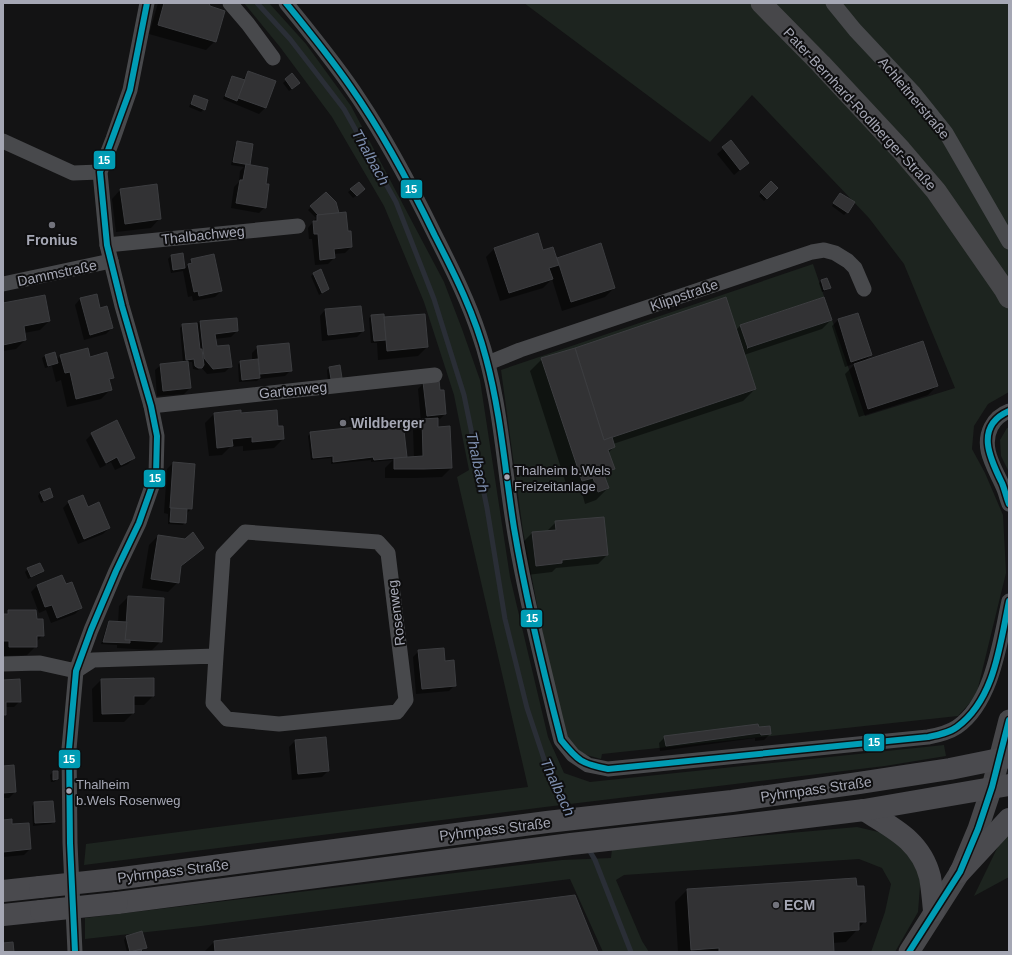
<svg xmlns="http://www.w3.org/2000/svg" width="1012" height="955" font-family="Arial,sans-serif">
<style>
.green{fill:#1d241f}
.shadow{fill:#0007}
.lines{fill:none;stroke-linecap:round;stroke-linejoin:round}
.stream{stroke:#2a2e36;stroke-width:5}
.building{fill:#323234;stroke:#3c3d40}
.street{stroke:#48494c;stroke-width:15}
.secondary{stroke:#47474a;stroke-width:21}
.primary{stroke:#4a4a4e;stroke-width:22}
.primary-bridge{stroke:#4a4a4e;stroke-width:22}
.bus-1-casing{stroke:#0e0e0f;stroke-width:9}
.bus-1{stroke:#009cb4;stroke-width:6}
.poi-dot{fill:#72737c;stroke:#0e0e0f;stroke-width:1.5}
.bus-dot{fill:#a5a7b4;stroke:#0e0e0f;stroke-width:1.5}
.labels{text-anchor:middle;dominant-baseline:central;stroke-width:4;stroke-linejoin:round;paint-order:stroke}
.bus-label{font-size:13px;fill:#a5a7b4;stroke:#0e0e0f;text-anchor:start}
.street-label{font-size:14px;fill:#a5a7b4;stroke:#0e0e0f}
.poi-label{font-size:14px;font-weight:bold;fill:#a5a7b4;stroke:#0e0e0f;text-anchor:start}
.water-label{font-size:15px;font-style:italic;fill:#7d8eae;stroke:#0e0e0f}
.line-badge{stroke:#0e0e0f;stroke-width:1.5}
.badge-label{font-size:11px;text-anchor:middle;font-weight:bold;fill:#fff}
</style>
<rect width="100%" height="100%" fill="#131314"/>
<g class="green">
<polygon points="244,3 269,3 306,44 351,106 444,282 462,329 480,380 510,577 548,737 564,773 590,782 944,745 946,756 885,766 545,807 84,865 86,844 528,787 457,477 469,470 454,395 424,302 384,206 332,117 280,47"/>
<polygon points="524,3 1009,3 1009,392 988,404 974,426 972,449 985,473 1003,515 1006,573 976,696 958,716 602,754 601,759 583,754 565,738 558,715 523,531 501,370 813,264 865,416 955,388 904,264 869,218 752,95 710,142"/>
<polygon points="1007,428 1009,428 1009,472 1001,456 1000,440"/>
<polygon points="857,827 887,834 909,847 921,873 918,912 895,952 871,952 885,912 891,884 882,868 859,859 624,875 616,880 642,941 649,952 603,952 570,879 201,926 85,939 85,918 562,860 611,858 612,849"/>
<polygon points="1009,829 1009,877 974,896 1004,834"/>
</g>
<g class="shadow">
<polygon points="158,3 208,3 215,41 206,50 149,34"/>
<polygon points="249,72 265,108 259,114 223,99 230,80 233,77 242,80"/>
<polygon points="292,75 296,86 289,91 283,83"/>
<polygon points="194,96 204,109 201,112 189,107 192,99"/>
<polygon points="237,142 249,166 265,184 265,207 259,213 231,208 234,187 239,182 240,171 244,167 231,165 235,145"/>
<polygon points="731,142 748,163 734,175 717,154"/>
<polygon points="771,183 776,188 764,201 759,196"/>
<polygon points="121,189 160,218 151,228 116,232 112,199"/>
<polygon points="351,190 361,192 353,198 348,192"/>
<polygon points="326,193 347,232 351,247 345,253 333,254 334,258 328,264 315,265 312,239 309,239 308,228 316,218 308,210"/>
<polygon points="838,197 847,212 844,215 832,206"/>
<polygon points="600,245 614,288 605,297 562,311 552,279 543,288 500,301 486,257 495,248 542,251 556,259"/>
<polygon points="182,254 185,269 192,260 221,291 215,297 193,301 192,296 188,297 183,271 171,273 168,259 171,256"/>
<polygon points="314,274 328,289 319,295 311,276"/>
<polygon points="822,281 829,287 827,290 822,292 819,283"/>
<polygon points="80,299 100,309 112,328 106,334 84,340 75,305"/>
<polygon points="3,304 49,321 40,330 24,333 25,340 16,349 3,351"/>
<polygon points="325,310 363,331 357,337 322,341 320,316"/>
<polygon points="857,314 871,355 863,362 937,386 928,395 859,417 845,374 856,363 845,367 832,326 838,320"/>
<polygon points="372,316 427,347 418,356 378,360 377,343 371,343 369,318"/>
<polygon points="831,320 822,329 744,355 755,389 743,401 613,444 614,447 608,453 613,469 604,478 608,488 596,500 585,504 581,489 569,493 530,371 542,359 736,330 740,326"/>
<polygon points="200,321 237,331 231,337 215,339 216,347 231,366 225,372 207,374 201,367 198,370 193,369 192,362 188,362 190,388 184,394 157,396 155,370 161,365 183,362 180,328 183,325 196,325"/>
<polygon points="258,347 291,370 285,376 259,379 257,381 239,382 238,364 241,362 252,360 252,353"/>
<polygon points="54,353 56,360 61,356 89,358 113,377 108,381 110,390 101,399 67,407 61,380 56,382 52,366 45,368 42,358 45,356"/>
<polygon points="329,368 341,377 328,382 327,370"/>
<polygon points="424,383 439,391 445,414 440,419 437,420 437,428 451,468 442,477 415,478 385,478 385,468 393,460 371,462 371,460 331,464 331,458 311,460 308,436 311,433 406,456 404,458 414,458 413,429 421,421 418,389"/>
<polygon points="214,414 240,414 277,427 283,439 274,448 243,451 243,446 230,447 222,455 209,456 205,423"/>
<polygon points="116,422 134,458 128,464 115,470 111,462 107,464 93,435 91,435"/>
<polygon points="91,435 106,465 100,468 86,440"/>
<polygon points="173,463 194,465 191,509 186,514 185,522 183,525 168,524 168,514 164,513 167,469"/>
<polygon points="49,490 52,497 49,499 41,503 38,496 40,493"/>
<polygon points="69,502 87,508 109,528 103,534 78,544 63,508"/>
<polygon points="556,522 607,555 598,564 556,568 552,572 527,575 523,542 532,533 546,532"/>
<polygon points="158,536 203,548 180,568 178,582 168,592 142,588 149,545"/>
<polygon points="28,569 42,571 40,574 28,579 25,572"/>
<polygon points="62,577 65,586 81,608 75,614 51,623 46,610 39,613 31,592 37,586"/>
<polygon points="128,597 161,641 152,650 117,648 117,645 101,644 107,625 110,622 118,623 119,606"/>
<polygon points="9,611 36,620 42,636 36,642 36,646 27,655 3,656 3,615 5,615"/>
<polygon points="419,651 444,662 455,685 449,691 416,694 413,657"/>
<polygon points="101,680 153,696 144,705 133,705 133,713 124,722 93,722 92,689"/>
<polygon points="3,681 20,701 14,707 5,707 5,715 3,717"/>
<polygon points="758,728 770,734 764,740 755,741 755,738 660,751 659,743 665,737"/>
<polygon points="295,741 328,771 322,777 292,780 289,747"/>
<polygon points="3,767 15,792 9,798 3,798"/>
<polygon points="53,772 57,779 54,782 51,782 50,775"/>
<polygon points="35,803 54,822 51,824 33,826 32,806"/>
<polygon points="3,821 12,825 30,849 24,855 3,857"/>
<polygon points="855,879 865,921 846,942 832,943 833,952 678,952 675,902 687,890"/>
<polygon points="574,896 597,952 204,952 214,942"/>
<polygon points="126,937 146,948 141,952 127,952 124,940"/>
</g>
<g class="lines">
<g class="stream">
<polyline points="257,3 290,39 344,109 396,202 434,299 464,395 487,508 505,619 527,708 550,777 570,814"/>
<polyline points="588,848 595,860 631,952"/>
</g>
</g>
<g class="building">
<polygon points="164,3 209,3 210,6 225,11 216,42 158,25"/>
<polygon points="248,71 276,81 266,108 238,98"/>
<polygon points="292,73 300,83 292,89 285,79"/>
<polygon points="232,76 245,80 237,101 225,96"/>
<polygon points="194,95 208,100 205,110 191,104"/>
<polygon points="731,140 749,163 740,170 722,147"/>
<polygon points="237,141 253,144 250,165 233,162"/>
<polygon points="246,164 268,168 266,184 269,184 266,208 236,203 240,180 243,180"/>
<polygon points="771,181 778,188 767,199 760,192"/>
<polygon points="359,182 365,189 357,196 350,189"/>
<polygon points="157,184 161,219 125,224 120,189"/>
<polygon points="326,192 336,202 339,213 318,215 310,206"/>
<polygon points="840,193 855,202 848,213 833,203"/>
<polygon points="346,212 348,231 351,231 352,247 334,249 335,258 320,260 318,234 314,234 313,221 317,221 317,215"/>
<polygon points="538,233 543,250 553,247 559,265 549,268 553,279 509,293 494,248"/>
<polygon points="601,243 615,288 571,302 557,258"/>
<polygon points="183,253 185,268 173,270 171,255"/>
<polygon points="214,254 222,291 199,296 198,291 194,292 188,264 192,263 191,259"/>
<polygon points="321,269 329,289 322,293 313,273"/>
<polygon points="827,278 831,288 824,290 821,280"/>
<polygon points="97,294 100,308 107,306 113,328 90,335 80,298"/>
<polygon points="45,295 50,321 24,326 26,340 3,345 3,303"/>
<polygon points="726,297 756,389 604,440 575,348"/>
<polygon points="824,297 832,320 747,348 748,348 740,325"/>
<polygon points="361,306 364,331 328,335 325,309"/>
<polygon points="858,313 872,355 851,362 838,319"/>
<polygon points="384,314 386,340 374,341 371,315"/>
<polygon points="425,314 428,347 387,351 384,317"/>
<polygon points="237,318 238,331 215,334 217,346 229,345 232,367 213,369 204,358 200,321"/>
<polygon points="197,323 200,349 202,349 204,365 202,368 198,368 195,366 194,359 186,360 182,324"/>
<polygon points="923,341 938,386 868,409 854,364"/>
<polygon points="289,343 292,371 260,374 257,346"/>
<polygon points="88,348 90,357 107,352 114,378 109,379 112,390 76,399 70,372 65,373 60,355"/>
<polygon points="575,348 604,440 612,437 615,447 608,450 615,469 603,472 609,488 598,492 593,478 582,481 541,358"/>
<polygon points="55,352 58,363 48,366 45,355"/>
<polygon points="258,359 260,378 242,380 240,361"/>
<polygon points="188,361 191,388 163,391 160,364"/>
<polygon points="340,365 342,378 331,379 329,367"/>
<polygon points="439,380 440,390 444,390 446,414 427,416 423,382"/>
<polygon points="241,410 241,413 277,410 278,426 283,426 284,439 252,442 252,437 232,439 233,446 217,448 214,413"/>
<polygon points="438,418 438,427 450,426 452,468 424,469 394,469 394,458 423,456 422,419"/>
<polygon points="117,420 135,458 121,465 117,457 106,463 91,433"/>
<polygon points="403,422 407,457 374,460 373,457 333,462 333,456 313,458 310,432"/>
<polygon points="173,462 195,464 192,509 170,508"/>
<polygon points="50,488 53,497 44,501 40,492"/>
<polygon points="83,495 88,507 99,502 110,528 84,539 68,501"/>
<polygon points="171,508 187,509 186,523 170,522"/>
<polygon points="604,517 608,555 562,560 562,563 536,566 532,532 556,530 555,521"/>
<polygon points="193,532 204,548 181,566 179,583 151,579 158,535 185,539"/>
<polygon points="40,563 44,571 31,577 27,568"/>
<polygon points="62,575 66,584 72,582 82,608 57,618 52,605 45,607 37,585"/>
<polygon points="128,596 164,598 162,642 125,640"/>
<polygon points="8,610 36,610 37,619 43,619 44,636 37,636 37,647 9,647 9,641 3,641 3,614 8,614"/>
<polygon points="109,621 127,622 125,640 130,640 130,643 103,642"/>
<polygon points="444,648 445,661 454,660 456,686 422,689 418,650"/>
<polygon points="154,678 154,696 134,696 134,713 102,714 101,679"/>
<polygon points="20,679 21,702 6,702 6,715 3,715 3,680"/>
<polygon points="758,724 759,727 770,726 771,734 761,735 760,733 666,746 664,736"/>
<polygon points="326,737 329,771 298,774 295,740"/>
<polygon points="14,765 16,792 3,793 3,766"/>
<polygon points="53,771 58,771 58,779 53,780"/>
<polygon points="53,801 55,822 35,823 34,802"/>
<polygon points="12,819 12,824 29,823 31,849 3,852 3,820"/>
<polygon points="856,878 857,886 864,886 866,922 859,922 859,930 833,932 834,952 719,952 719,948 691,950 687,889"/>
<polygon points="575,895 598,952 215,952 214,941"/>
<polygon points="142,931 147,948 130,952 126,936"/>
<polygon points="13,942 14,952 3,952 3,943"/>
<polygon points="141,949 142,952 130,952"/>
</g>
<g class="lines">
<g class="street">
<polyline points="230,3 248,24 273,58"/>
<path d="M 286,3 C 311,34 337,65 359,99 C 388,142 412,188 435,235 C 451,267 468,300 479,334 C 500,394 503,460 513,522 C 523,587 540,652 555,716 L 561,740 L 573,755 L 588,765 L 608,769 L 928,737 C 939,735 948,733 957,727 C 993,702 1000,641 1009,601"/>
<polyline points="833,3 855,30 914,93 946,133 1009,242"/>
<polyline points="3,141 73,173 100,172"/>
<polyline points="107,245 298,226"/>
<polyline points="3,284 111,261"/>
<polyline points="488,363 520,350 812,252 824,250 835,253 848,261 855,268 864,289"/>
<polyline points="151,406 435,375"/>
<path d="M 1009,411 C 1001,414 995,419 991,427 C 980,449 996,469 1004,489 C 1006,494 1007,499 1009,504"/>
<polyline points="3,664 40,663 76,671 93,660 216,656 213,703 227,719 279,724 397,712 406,700 388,553 378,542 245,532 223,555 216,656"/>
<polyline points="75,952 70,843 69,749 76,671 91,630 116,571 139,523 156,475 157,436 151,406 122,306 107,245 100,172 113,139 130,90 147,3"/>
</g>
<g class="secondary">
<polyline points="761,3 821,64 901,150 936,191 1004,289 1009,298"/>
<polyline points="909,952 960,872 978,829 992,787 1009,720"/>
</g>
<g class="primary">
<path d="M 864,810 C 893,828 921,841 930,877 C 932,888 933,900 934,911"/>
<polyline points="960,872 1009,819"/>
<polyline points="115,879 547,822 732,801 859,783 950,769 1009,757"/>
<polyline points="3,891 40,887"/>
<polyline points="117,903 571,844 734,826 864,810 1009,785"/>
<polyline points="3,915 41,911"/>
</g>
<g class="primary-bridge">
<polyline points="40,887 115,879"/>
<polyline points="41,911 117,903"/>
</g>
<g class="bus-1-casing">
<g id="bus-1">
<path d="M 286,3 C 308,30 330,57 350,86 C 383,133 410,184 435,236 C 455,275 475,315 486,358 C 501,414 505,471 514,528 C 526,600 543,670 561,740 C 578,761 582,764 608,769 L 928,737 C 938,735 949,733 957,727 C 995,699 1000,644 1009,601"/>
<path d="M 1009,411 C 974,426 990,459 1002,483 C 1005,490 1006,497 1009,504"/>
<polyline points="75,952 70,843 69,749 76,671 91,630 116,571 139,523 156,475 157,436 151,406 122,306 107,245 100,172 130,90 147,3"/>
<polyline points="909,952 960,872 978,829 992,787 1009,720"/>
</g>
</g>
<use href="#bus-1" class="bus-1"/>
</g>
<g class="poi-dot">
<circle cx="52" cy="225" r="4"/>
<circle cx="343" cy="423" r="4"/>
<circle cx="776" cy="905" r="4"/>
</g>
<g class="bus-dot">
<circle cx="507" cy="477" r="3.5"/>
<circle cx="69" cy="791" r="3.5"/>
</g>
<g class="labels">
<g class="bus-label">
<text x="514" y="470">Thalheim b.Wels<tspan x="514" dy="16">Freizeitanlage</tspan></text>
<text x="76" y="784">Thalheim<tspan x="76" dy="16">b.Wels Rosenweg</tspan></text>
</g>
<g class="street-label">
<text transform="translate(914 98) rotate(50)">Achleitnerstraße</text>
<text transform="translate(860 109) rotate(47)">Pater-Bernhard-Rodlberger-Straße</text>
<text transform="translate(203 235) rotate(-6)">Thalbachweg</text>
<text transform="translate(57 273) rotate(-12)">Dammstraße</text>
<text transform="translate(684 295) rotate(-19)">Klippstraße</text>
<text transform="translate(293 390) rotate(-6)">Gartenweg</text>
<text transform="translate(396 613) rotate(-97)">Rosenweg</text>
<text transform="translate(816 789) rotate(-8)">Pyhrnpass Straße</text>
<text transform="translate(495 829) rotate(-7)">Pyhrnpass Straße</text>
<text transform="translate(173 871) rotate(-7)">Pyhrnpass Straße</text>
</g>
<g class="poi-label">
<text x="52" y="240" text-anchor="middle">Fronius</text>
<text x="351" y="423">Wildberger</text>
<text x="784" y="905">ECM</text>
</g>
<g class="water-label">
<text transform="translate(371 157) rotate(61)">Thalbach</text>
<text transform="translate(478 462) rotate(78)">Thalbach</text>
<text transform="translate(558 787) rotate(65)">Thalbach</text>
</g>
</g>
<g class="line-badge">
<rect x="93" y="150" width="23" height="20" rx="4" fill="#009cb4"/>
<rect x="400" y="179" width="23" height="20" rx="4" fill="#009cb4"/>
<rect x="143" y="469" width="23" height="19" rx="4" fill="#009cb4"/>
<rect x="520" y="609" width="23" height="19" rx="4" fill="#009cb4"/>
<rect x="863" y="733" width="22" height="19" rx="4" fill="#009cb4"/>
<rect x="58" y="749" width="23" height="20" rx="4" fill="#009cb4"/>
</g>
<g class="badge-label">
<text x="104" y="164">15</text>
<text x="411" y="193">15</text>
<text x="155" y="482">15</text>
<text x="532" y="622">15</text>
<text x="874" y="746">15</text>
<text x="69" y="763">15</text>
</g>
<rect width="1012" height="955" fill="none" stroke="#a5a7b4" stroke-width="8"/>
</svg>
